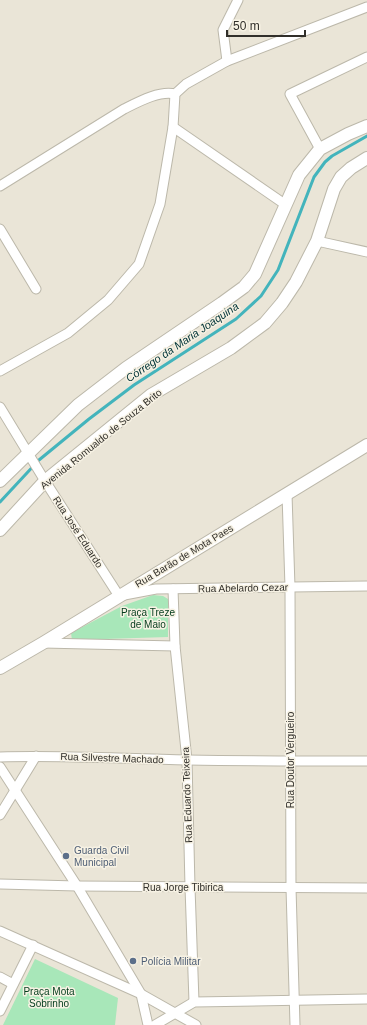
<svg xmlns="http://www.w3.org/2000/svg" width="367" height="1025" font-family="Helvetica,sans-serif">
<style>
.green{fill:#a8e7b9}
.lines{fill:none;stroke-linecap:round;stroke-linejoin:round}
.stream{stroke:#43b4bc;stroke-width:3}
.street-casing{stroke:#bcb8aa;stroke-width:11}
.secondary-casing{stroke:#bcb8aa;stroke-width:14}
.street{stroke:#fff;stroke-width:9}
.secondary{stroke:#fff;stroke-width:12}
.service-dot{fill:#5c6f8a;stroke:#f7f2e4;stroke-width:1.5}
.labels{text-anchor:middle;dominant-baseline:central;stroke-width:3;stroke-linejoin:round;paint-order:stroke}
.street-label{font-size:10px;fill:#312f2a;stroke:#f7f2e4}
.park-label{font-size:10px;fill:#033c1c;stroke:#f7f2e4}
.service-label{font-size:10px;fill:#4e5e75;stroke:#f7f2e4;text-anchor:start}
.water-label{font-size:11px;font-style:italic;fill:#003438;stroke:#f7f2e4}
</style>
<rect width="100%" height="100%" fill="#eae5d7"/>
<g class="green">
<polygon points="153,595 163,596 168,599 168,637 72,640 71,633 122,606"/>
<polygon points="35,959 118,998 115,1025 3,1025"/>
</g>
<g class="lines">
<polyline class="stream" points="0,502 39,460 89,419 134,385 236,319 261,296 278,270 314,177 325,162 332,156 367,136"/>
<g class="street-casing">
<g id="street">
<polyline points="227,61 223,30 238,0"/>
<polyline points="173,127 286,205"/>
<polyline points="320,149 290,94 367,57"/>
<path d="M 0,186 L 124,109 C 138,102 160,90 175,94"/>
<polyline points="0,229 36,289"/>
<polyline points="317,241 367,252"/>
<polyline points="0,371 68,333 108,300 139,264 160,204 173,127 175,94 186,84 227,61 367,7"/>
<polyline points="0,407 45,481 119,596 156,589 367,586"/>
<polyline points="287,494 290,587 291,888 295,1025"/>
<polyline points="173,589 175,646 187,760 190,887 194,1002"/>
<polyline points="43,643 175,646"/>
<path d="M 0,757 C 63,755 125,759 188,760 C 248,761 307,761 367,761"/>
<polyline points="0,767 77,886 141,994 148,1025"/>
<polyline points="0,815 36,756"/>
<polyline points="0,884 77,886 367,888"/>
<polyline points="0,931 141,994 196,1025"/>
<polyline points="0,977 13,984"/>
<polyline points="0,1011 33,945"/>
<polyline points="155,1025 194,1002 367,999"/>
</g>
</g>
<g class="secondary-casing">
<g id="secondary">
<polyline points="0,481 78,405 126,368 222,303 244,287 255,274 299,175 320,149 348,134 367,126"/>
<polyline points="0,530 45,481 151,395 231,348 265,323 282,303 296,282 317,241 334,189 341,177 351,168 367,158"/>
<polyline points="0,668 43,643 367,445"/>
</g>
</g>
<use href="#street" class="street"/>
<use href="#secondary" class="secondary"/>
</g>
<g class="service-dot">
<circle cx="66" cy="856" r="4"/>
<circle cx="133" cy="961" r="4"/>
</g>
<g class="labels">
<g class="street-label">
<text transform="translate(101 439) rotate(-39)">Avenida Romualdo de Souza Brito</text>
<text transform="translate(78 532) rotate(57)">Rua José Eduardo</text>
<text transform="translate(184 556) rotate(-31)">Rua Barão de Mota Paes</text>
<text transform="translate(243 588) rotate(-1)">Rua Abelardo Cezar</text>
<text transform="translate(112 758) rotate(2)">Rua Silvestre Machado</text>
<text transform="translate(290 760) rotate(-90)">Rua Doutor Vergueiro</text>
<text transform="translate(187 795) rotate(-92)">Rua Eduardo Teixeira</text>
<text x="183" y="887">Rua Jorge Tibirica</text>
</g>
<g class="park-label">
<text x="148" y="612">Praça Treze<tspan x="148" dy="12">de Maio</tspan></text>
<text x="49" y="991">Praça Mota<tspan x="49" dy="12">Sobrinho</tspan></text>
</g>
<g class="service-label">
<text x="74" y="850">Guarda Civil<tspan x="74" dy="12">Municipal</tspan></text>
<text x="141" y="961">Polícia Militar</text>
</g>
<g class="water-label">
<text transform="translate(182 342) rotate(-34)">Córrego da Maria Joaquina</text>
</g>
</g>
<path d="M227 30v6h78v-6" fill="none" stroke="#312f2a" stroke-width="2"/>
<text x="233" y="30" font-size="12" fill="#312f2a" stroke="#f7f2e4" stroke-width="3" paint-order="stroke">50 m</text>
</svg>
